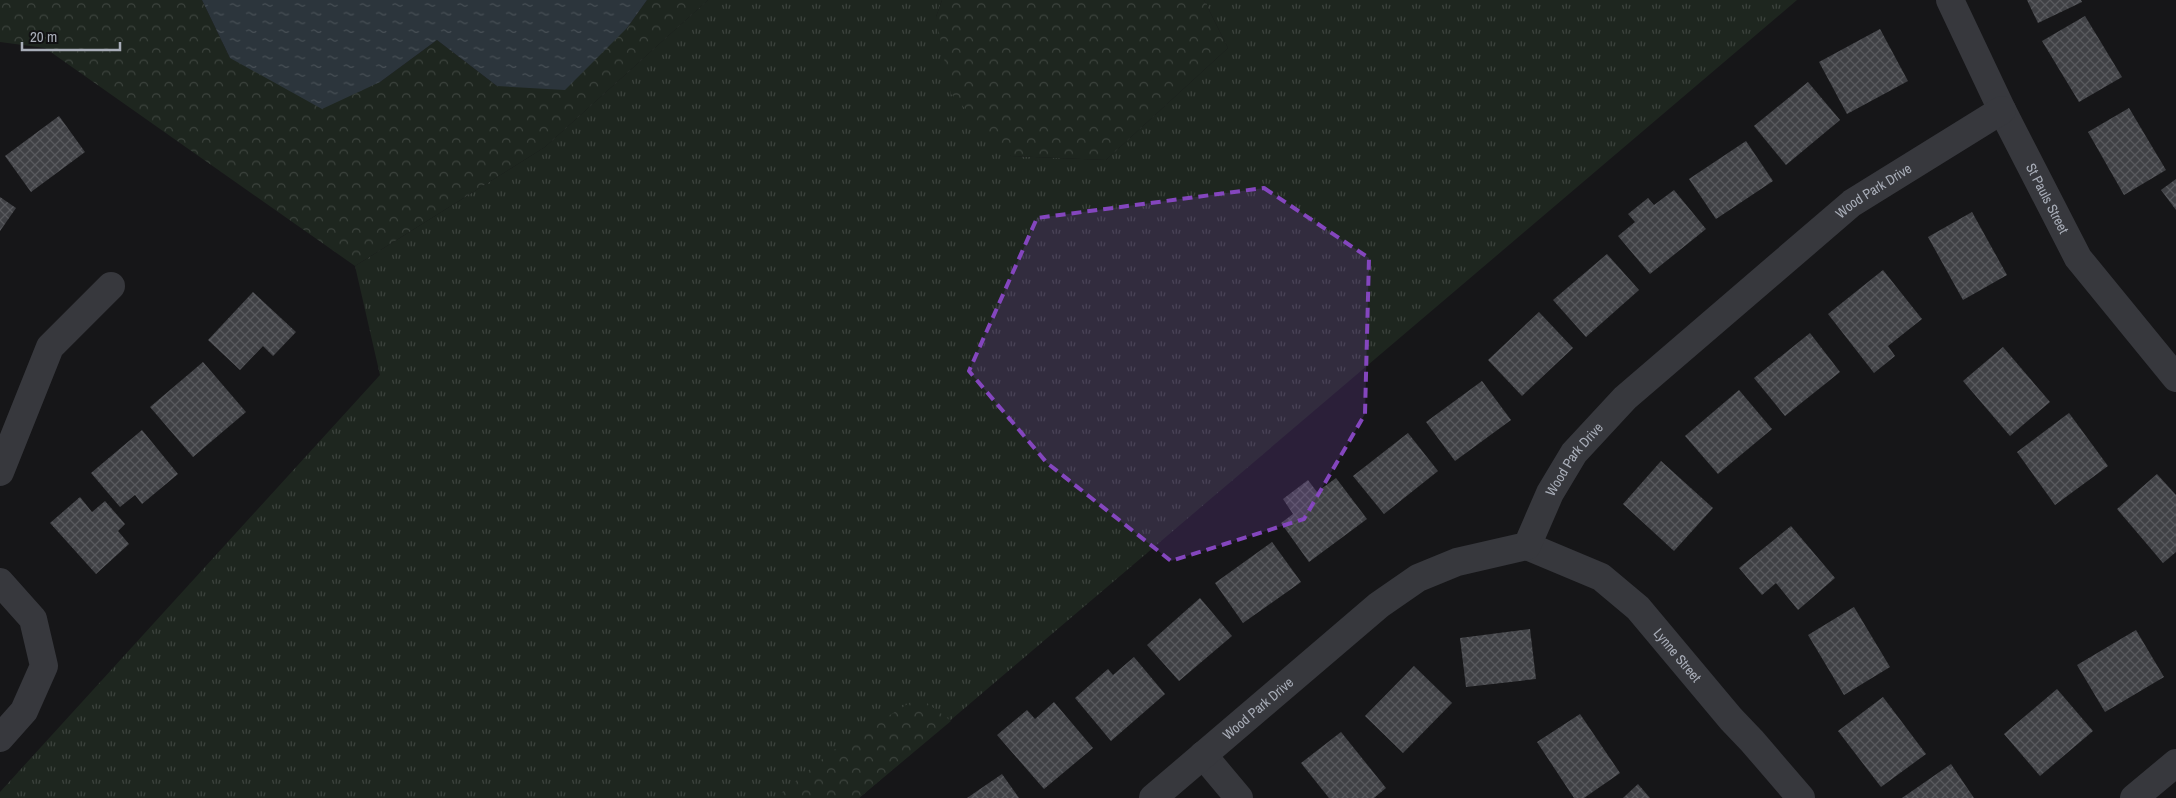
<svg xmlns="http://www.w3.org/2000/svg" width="2176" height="798" font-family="'Archivo Narrow',sans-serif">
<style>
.grass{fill:url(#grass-tufts)}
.forest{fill:url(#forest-crowns)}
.water{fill:url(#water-ripples)}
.building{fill:url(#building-cross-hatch)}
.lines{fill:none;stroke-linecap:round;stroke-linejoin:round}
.street{stroke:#37383d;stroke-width:28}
.marked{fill:#8446be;fill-opacity:0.2;stroke:#8446be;stroke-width:4;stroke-dasharray:10 6;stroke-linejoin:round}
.labels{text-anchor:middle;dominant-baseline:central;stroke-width:4;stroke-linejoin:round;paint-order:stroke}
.street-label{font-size:14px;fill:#a8adb8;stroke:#111113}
</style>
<defs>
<pattern id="grass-tufts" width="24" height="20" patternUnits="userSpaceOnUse" patternTransform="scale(1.25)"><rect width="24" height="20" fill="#1e261f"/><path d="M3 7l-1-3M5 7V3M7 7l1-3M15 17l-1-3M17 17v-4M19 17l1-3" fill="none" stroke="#3c433d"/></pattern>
<pattern id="forest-crowns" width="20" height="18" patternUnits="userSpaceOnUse" patternTransform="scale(1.25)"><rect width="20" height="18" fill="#1e261f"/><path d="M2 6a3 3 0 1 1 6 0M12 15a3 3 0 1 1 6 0" fill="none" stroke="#3c433d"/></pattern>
<pattern id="water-ripples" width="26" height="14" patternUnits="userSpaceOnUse" patternTransform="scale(1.25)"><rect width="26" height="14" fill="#2c353c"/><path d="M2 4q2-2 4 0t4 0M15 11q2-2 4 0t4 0" fill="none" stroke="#485056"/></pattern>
<pattern id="building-cross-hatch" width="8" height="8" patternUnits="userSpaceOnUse" patternTransform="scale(1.25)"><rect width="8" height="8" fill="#404145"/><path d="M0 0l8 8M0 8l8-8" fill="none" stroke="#595a5e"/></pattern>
</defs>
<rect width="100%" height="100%" fill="#161618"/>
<polygon class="grass" points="708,0 942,0 936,17 1011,156 1106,160 1228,48 1204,0 1797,0 859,798 0,798 0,792 380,375 355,266 545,147"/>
<g class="forest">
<polygon points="0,0 202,0 230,58 380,82 437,40 497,86 627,28 647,0 708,0 545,147 355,266 45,48 0,42"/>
<polygon points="942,0 1204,0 1228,48 1106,160 1011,156 951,94 936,17"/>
<polygon points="919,697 951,721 859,798 775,798 832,751"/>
</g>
<polygon class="water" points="202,0 647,0 627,28 565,90 497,86 437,40 380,82 322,109 230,58"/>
<g class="building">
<polygon points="2027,0 2081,0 2082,2 2038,23"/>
<polygon points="2085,16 2122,77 2079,102 2042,41"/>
<polygon points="1880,29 1908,81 1847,114 1819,62"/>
<polygon points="1808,82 1840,120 1786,165 1754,126"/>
<polygon points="2129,108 2166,170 2124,195 2088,132"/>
<polygon points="59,116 85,152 31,192 5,156"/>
<polygon points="1746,141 1773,181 1716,219 1689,179"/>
<polygon points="2176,179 2176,210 2161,190"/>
<polygon points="1674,190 1706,229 1650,274 1618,236 1635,222 1628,214 1648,198 1654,205"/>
<polygon points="0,197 16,208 0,231"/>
<polygon points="1972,212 2007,275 1963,300 1928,237"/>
<polygon points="1607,254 1639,290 1586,337 1553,300"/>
<polygon points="1883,270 1922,319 1888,346 1895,356 1874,373 1828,314"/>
<polygon points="253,292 296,332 273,356 263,346 240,370 208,340"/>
<polygon points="1539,312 1573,348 1522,396 1488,360"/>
<polygon points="1810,333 1840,372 1785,416 1754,378"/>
<polygon points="2003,347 2050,402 2010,436 1963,381"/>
<polygon points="203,362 246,412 193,457 150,407"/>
<polygon points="1482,381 1511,420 1455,461 1426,422"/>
<polygon points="1739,390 1772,429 1718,474 1685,436"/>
<polygon points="2069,413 2108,466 2055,505 2017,452"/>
<polygon points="142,430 178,474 142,504 135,495 120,507 91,473"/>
<polygon points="1408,433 1438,471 1384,514 1353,476"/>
<polygon points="1661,461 1713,508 1674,551 1623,504"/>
<polygon points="2157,474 2176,495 2176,552 2163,563 2117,509"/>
<polygon points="1336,478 1367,519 1309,562 1281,523 1293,514 1283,499 1308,480 1317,492"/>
<polygon points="80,497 92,512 105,501 125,524 118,531 129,544 96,574 50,523"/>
<polygon points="1791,526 1835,578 1798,610 1776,583 1762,595 1739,568"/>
<polygon points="1272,542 1301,582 1243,623 1215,583"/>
<polygon points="1200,598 1232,636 1179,681 1147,645"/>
<polygon points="1854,607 1890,667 1844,695 1808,635"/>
<polygon points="1530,629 1536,679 1466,687 1460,638"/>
<polygon points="2136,630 2164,677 2105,712 2077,665"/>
<polygon points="1134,657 1165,694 1111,741 1075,698 1108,669 1113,675"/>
<polygon points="1414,666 1452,703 1403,753 1365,716"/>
<polygon points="2057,689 2093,731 2040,776 2004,734"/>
<polygon points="1883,697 1926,754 1881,787 1838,731"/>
<polygon points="1054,702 1093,748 1044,789 997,735 1027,710 1035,719"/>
<polygon points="1580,714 1620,773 1584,798 1574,798 1537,742"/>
<polygon points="1341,732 1386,788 1374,798 1329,798 1301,763"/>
<polygon points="1951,764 1974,798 1902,798"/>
<polygon points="1002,774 1019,798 967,798"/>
<polygon points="1638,784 1650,798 1623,798"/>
</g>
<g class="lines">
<g class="street">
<path id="s1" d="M 1950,0 L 2002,110 L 2078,258 L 2176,378"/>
<polyline points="0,472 50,347 111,286"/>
<path id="s2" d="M 1527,546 L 1601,577 L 1638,608 L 1731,719 L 1752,741 L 1801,798"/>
<polyline points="0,582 33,619 44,666 24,711 0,738"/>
<polyline points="1203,755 1239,798"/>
<path id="s3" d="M 1153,798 L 1379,605 L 1418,578 L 1457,562 L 1527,546 L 1550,493 L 1574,453 L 1625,398 L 1852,203 L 2002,110"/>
<polyline points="2134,798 2176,763"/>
</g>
</g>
<path class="marked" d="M 1264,188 L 1369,258 L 1365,414 L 1304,519 L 1171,561 L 1047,463 L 969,371 L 1037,218 Z"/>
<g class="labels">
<g class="street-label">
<text stroke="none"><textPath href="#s3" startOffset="962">Wood Park Drive</textPath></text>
<text stroke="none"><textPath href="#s1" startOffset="221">St Pauls Street</textPath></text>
<text stroke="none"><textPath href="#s3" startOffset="558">Wood Park Drive</textPath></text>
<text stroke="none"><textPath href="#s2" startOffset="190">Lynne Street</textPath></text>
<text stroke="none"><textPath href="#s3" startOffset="138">Wood Park Drive</textPath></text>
</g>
</g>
<path d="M22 42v8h98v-8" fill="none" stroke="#a8adb8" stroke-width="2.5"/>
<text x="30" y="42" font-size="15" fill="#a8adb8" stroke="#111113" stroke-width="4" paint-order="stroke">20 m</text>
</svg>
